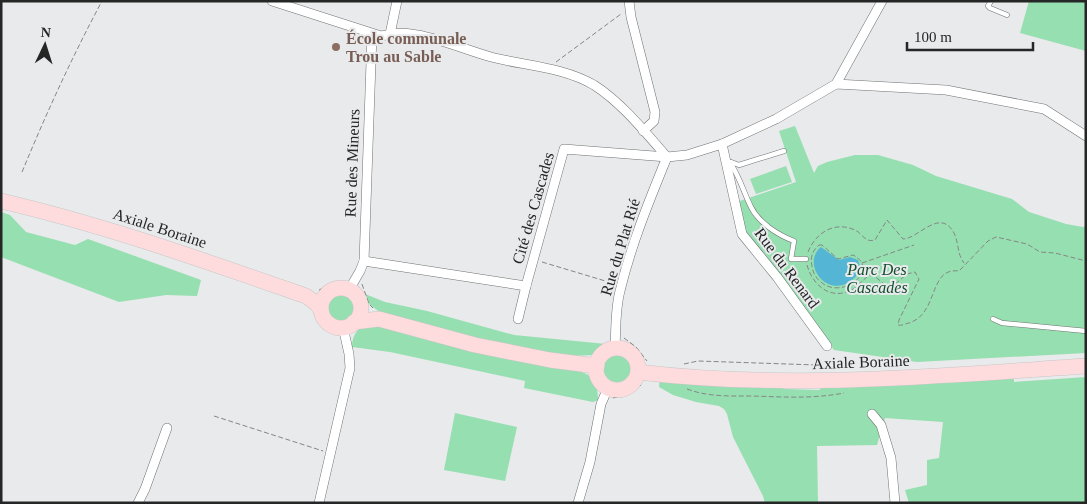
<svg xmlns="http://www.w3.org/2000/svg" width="1087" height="504" font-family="Georgia,serif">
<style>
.green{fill:#95dfb0}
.water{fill:#54b5d5}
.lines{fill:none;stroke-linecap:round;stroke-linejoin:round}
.service-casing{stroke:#707273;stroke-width:5.5}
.minor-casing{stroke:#707273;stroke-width:10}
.primary-casing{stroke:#c6c7c7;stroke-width:16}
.path{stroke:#858787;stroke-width:1;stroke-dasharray:5 2.5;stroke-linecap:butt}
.service{stroke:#fff;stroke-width:4.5}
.minor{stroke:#fff;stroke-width:9}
.primary{stroke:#fedcde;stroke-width:15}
.education-dot{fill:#8d6e63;stroke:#e8eaeb;stroke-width:2}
.labels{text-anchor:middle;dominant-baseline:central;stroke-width:4;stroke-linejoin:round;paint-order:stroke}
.education-label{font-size:16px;font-weight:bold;fill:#785e54;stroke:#e8eaeb;text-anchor:start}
.street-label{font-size:16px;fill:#252626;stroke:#e8eaeb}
.park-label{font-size:16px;font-style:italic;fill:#144d2e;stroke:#e8eaeb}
</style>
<rect width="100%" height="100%" fill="#e8eaeb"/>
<g class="green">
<polygon points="1029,1 1086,1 1086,51 1020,33"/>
<polygon points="795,126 814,173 818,166 827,162 855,155 878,155 913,165 936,176 1012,199 1029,212 1066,224 1083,227 1086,226 1086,353 917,362 834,350 779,273 745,234 737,202 796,182 779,131"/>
<polygon points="786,166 792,182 756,194 750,179"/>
<polygon points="1,212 10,215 26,232 75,245 88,239 201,280 197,296 166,295 119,302 1,257"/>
<circle cx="341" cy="308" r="15"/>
<path d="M 365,294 L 385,302 L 427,311 L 514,335 L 606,344 L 592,355 L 573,356 L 570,369 C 590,373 598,378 598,400 L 593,402 L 524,388 L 525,381 L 390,352 L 352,347 C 352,328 367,323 381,313 L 369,304 Z"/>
<circle cx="617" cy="369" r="16"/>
<polygon points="1014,377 1014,382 1086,377 1086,503 909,503 905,490 927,485 927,460 939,458 943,422 885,418 877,445 817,446 818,503 765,503 763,496 733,437 727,414 724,409 719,406 696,402 673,395 659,387 660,379 780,386 784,389 819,390 824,386"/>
<polygon points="455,413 517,427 505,481 444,470"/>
</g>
<path class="water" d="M 821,247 L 839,260 L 850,257 L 858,260 L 861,270 C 835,309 798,266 821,247 Z"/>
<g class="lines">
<g class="service-casing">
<g id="service">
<polyline points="991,1 988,6 990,8 1007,15"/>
<polyline points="731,162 739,165 784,151"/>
<path d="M 731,164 C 740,178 744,193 751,207 C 759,223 778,235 794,241 L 791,259 L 806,259"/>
<polyline points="993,319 1002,323 1086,331"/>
</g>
</g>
<g class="minor-casing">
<g id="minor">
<path d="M 272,1 L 381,36 C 391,34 401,32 411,34 C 438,37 465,50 491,57 C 526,66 563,67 594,85 C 622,103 645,132 667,157"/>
<polyline points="629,1 631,17 655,112 654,121 643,131"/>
<polyline points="390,34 397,1"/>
<polyline points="836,84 882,1"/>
<polyline points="722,144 742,234 777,277 827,346"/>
<polyline points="364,261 526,286 564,149 667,157 687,155 722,144 776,119 836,84 946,90 1044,109 1086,136"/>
<polyline points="349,290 360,271 364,261 372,34"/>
<polyline points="518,319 526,286"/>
<path d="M 615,349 C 616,330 615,310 620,291 C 631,245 649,201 667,157"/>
<polyline points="872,414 881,425 891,458 895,503"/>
<polyline points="138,503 145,489 167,428"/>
<polyline points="319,503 350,368 349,354 343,327"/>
<polyline points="578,503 590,462 601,404 608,388"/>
</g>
</g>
<g class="primary-casing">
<g id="primary">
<path d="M 1,201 C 105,225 205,261 306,296 L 317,304 L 321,310"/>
<circle cx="341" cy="308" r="20"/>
<polyline points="354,322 379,319 475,345 550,360 597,366"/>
<circle cx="617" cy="369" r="21"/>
<path d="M 638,372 C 787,390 937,376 1086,366"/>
</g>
</g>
<g class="path">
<polyline points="556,62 621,14"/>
<path d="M 22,172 C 46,114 72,57 102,1"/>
<path d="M 819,245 L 822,245 L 838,259 L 853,255 C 879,268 848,297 825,285 C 817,280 813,274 812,266 C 810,258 812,251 819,245 Z"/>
<path d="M 808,252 C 816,232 835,221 855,230 C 863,234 865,243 875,240 L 887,220 L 903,239 C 918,239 940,207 954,233 C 959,243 957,254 964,263"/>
<polyline points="542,262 612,283"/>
<polyline points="862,263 914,245"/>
<path d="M 807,265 C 813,287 833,302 855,288 C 860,284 864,279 869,275 C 879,275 881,287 893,286 L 907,274 L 915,272 L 919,279 L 899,320 L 898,325 C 902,326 904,324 909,323 C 939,314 928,267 959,271 L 988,241 L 996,237 L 1027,244 L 1040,252 L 1055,253 L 1086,261"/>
<polyline points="362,284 369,304 373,308"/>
<polyline points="319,290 335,283 343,282"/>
<polyline points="321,322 336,333"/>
<polyline points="624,338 636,347 647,361"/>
<polyline points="594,353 607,343"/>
<polyline points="684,364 698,361 817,365 829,368"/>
<polyline points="592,378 598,390"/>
<path d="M 687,389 C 708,397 730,396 752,396 C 784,397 812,399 844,393"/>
<polyline points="613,398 629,394 641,385"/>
<polyline points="214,416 323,451"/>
</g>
<use href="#service" class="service"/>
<use href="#minor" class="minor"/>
<use href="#primary" class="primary"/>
</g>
<circle class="education-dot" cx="336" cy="47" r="5"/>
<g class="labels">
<g class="education-label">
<text x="346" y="38">École communale<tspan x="346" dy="18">Trou au Sable</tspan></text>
</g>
<g class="street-label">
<text transform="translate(352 163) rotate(-88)">Rue des Mineurs</text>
<text transform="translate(533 208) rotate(-74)">Cité des Cascades</text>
<text transform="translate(160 228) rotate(18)">Axiale Boraine</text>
<text transform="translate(620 247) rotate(-73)">Rue du Plat Rié</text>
<text transform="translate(787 268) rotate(53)">Rue du Renard</text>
<text transform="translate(861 362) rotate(-2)">Axiale Boraine</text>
</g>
<g class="park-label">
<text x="877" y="269">Parc Des<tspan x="877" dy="18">Cascades</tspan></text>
</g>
</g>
<rect width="1087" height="504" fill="none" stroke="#252626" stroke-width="5"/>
<g transform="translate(45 45) rotate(4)" stroke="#e8eaeb" stroke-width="4" paint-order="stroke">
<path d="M0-4L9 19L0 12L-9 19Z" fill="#252626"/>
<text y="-8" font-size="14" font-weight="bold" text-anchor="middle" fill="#252626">N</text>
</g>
<path d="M907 42v8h126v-8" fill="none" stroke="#252626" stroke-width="2.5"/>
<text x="914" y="42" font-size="15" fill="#252626" stroke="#e8eaeb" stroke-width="4" paint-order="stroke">100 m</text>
</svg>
